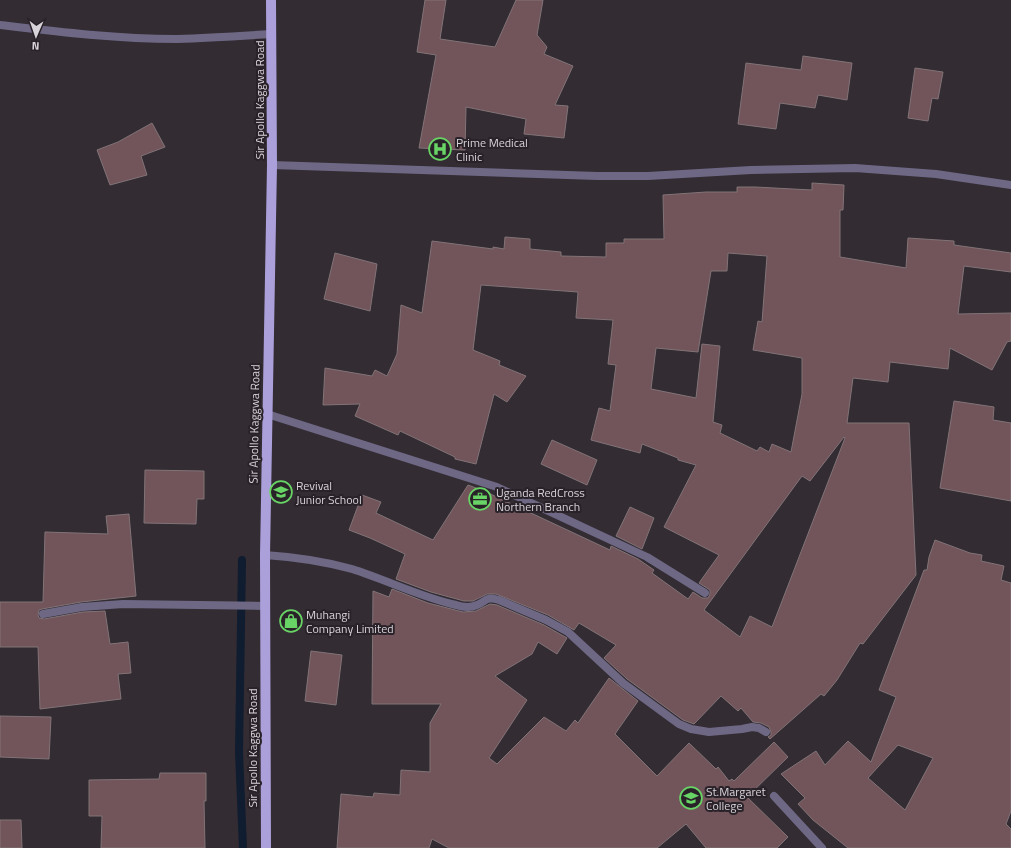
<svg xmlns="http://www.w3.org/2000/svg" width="1011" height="848" font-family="'Titillium Web',sans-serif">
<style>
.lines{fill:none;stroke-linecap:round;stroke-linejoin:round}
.stream{stroke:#101c2f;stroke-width:8}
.building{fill:#72545b;stroke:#817477;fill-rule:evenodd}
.lane{stroke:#6e6885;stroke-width:8}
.street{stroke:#6e6885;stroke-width:8}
.primary{stroke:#aca0db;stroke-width:10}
.labels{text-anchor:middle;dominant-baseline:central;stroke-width:4;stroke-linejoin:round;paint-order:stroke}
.street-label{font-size:12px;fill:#d8d3d8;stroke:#292229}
.poi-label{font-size:12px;fill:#d8d3d8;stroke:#292229;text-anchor:start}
</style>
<rect width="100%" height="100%" fill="#332c33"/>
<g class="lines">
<polyline class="stream" points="242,560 239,752 243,848"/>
</g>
<g class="building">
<polygon points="425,0 446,0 440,39 495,47 516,0 543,0 537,35 547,47 544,54 573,66 555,105 568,106 564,138 524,134 526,119 466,107 465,150 419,148 436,55 417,52"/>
<polygon points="803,56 852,63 847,100 818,95 815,108 780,103 776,129 738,124 746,63 801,70"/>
<polygon points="915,68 943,72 938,99 932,98 928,121 908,118"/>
<polygon points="152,123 165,147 141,156 147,175 110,185 97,150 118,142"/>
<path d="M 812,183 L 844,185 L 843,210 L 840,210 L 840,257 L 906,268 L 908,238 L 954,241 L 954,245 L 1011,253 L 1011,272 L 964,266 L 958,314 L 1011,313 L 1011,341 L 1007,342 L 992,370 L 950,348 L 948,369 L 890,362 L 888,382 L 853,378 L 847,423 L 909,423 L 916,575 L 863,644 L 860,643 L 837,680 L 824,696 L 821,694 L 770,739 L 768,737 L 771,735 L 771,732 L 769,727 L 761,723 L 753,722 L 741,708 L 738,711 L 721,696 L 694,724 L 683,720 L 627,679 L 604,658 L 616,645 L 579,623 L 574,630 L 548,615 L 496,594 L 487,594 L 473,601 L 464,601 L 431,592 L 396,579 L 405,554 L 370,538 L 349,530 L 362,495 L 381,502 L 376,513 L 433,540 L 468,485 L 484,491 L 610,550 L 611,546 L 638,559 L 654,570 L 652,573 L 688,599 L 693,592 L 702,598 L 708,598 L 710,594 L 710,590 L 699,583 L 719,555 L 664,527 L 696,465 L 678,460 L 678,458 L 642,444 L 640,453 L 591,440 L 599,408 L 610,411 L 616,365 L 608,364 L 613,320 L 576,318 L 578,292 L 481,285 L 473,350 L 500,361 L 499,365 L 526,376 L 507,402 L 494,394 L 476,464 L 455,459 L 455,457 L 400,431 L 398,435 L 355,416 L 360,404 L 323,405 L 325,368 L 372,376 L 375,370 L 387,376 L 397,354 L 401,305 L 422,313 L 432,241 L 493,249 L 493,247 L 504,249 L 505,237 L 530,239 L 530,249 L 561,252 L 561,256 L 606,257 L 606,243 L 624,243 L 624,239 L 664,239 L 663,195 L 706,192 L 737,192 L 737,187 L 755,187 L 812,190 ZM 728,253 L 767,256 L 762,322 L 758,321 L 753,350 L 802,358 L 802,394 L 791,452 L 772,444 L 769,452 L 760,447 L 757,451 L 720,433 L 722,425 L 713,422 L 720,346 L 702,344 L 696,398 L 651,389 L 656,348 L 698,352 L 711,271 L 727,271 ZM 844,437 L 845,438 L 772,627 L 750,616 L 740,637 L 704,610 L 802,476 L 810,481 Z"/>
<polygon points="335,253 377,264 370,311 324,299"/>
<polygon points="954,401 994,407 993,420 1011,423 1011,501 940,488"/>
<polygon points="552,440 597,460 587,485 541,464"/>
<polygon points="145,470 204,471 204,499 197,499 196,524 144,523"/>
<polygon points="630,507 654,518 642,549 616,536"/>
<polygon points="129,514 136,596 81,602 42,609 39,610 38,615 39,618 44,619 83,612 105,611 110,644 128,642 131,673 118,674 121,699 40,709 38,647 0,647 0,602 43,602 45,532 108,534 106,516"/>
<path d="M 935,540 L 970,553 L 982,555 L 981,561 L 1004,566 L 1001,580 L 1011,583 L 1011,811 L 1006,824 L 1011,829 L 1011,848 L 848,848 L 813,820 L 798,804 L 805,798 L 781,774 L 816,751 L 825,765 L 848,741 L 871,762 L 896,697 L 879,690 L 924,570 L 927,570 L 929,557 ZM 898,745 L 933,758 L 905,810 L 868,778 Z"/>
<polygon points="392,589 428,603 463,612 476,611 490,604 497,605 544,625 567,638 557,654 538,642 532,654 495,676 527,700 489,758 497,764 544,717 566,731 575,720 578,723 609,678 638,701 615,734 657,776 689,743 716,769 718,767 729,781 732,779 734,781 774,742 788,757 747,797 788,837 777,848 706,848 686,824 657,848 449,848 432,839 429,848 337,848 341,794 373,797 374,793 400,795 401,770 430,772 430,723 441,704 372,704 373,591 389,597"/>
<polygon points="311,651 342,655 336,705 305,701"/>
<polygon points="0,716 51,717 49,759 0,757"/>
<polygon points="160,773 206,773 206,801 204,801 205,848 101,848 102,816 89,816 89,780 159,779"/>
<polygon points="0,820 21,820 22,848 0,848"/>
</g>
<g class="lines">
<polyline class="lane" points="43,614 82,607 123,604 265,606"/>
<g class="street">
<path d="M 0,25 C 59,32 117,39 177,39 C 208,38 240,36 271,34"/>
<polyline points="272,165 597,176 648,176 751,170 855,168 936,174 1011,185"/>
<polyline points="267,414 497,487 647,557 705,593"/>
<path d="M 265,555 C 295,557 323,561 352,569 C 387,580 420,597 456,605 C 462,607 470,608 477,605 C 487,601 485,596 499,600 L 546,620 L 568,632 L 623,683 L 679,724 L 691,729 L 709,732 L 742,729 L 752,727 L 759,728 L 766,732"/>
<polyline points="774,796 822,848"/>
</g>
<polyline class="primary" points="266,848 265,555 272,165 271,0"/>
</g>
<defs>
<g id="hospital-ring" transform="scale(1.15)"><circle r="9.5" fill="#292229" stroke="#68d465" stroke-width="1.5"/><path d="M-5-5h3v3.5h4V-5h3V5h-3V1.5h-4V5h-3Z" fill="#68d465"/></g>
<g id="school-ring" transform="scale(1.15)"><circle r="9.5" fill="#292229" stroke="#68d465" stroke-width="1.5"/><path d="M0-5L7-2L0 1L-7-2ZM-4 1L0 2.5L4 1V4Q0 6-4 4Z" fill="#68d465"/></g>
<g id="office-ring" transform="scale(1.15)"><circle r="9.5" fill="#292229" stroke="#68d465" stroke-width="1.5"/><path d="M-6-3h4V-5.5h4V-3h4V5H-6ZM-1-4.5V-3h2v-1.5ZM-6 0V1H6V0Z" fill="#68d465"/></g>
<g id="shop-ring" transform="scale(1.15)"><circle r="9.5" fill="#292229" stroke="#68d465" stroke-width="1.5"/><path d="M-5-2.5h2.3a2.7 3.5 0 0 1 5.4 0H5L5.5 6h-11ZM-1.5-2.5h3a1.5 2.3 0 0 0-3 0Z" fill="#68d465"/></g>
</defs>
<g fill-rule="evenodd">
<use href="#hospital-ring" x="440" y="149"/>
<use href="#school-ring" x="281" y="492"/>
<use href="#office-ring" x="480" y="499"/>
<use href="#shop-ring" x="291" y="621"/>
<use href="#school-ring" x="691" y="798"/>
</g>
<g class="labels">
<g class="street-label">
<text transform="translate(259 100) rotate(-90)">Sir Apollo Kaggwa Road</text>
<text transform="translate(254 424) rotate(-89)">Sir Apollo Kaggwa Road</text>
<text transform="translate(252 748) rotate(-90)">Sir Apollo Kaggwa Road</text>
</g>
<g class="poi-label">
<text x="456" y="142">Prime Medical<tspan x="456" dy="14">Clinic</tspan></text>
<text x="296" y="485">Revival<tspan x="296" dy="14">Junior School</tspan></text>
<text x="496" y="492">Uganda RedCross<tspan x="496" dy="14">Northern Branch</tspan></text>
<text x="306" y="614">Muhangi<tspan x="306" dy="14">Company Limited</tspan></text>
<text x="706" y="791">St.Margaret<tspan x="706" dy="14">College</tspan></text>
</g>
</g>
<g transform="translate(36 36) rotate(182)" stroke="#292229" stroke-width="3" paint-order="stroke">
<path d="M0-3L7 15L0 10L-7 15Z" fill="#d8d3d8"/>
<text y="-6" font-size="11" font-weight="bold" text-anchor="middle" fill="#d8d3d8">N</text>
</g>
</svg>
